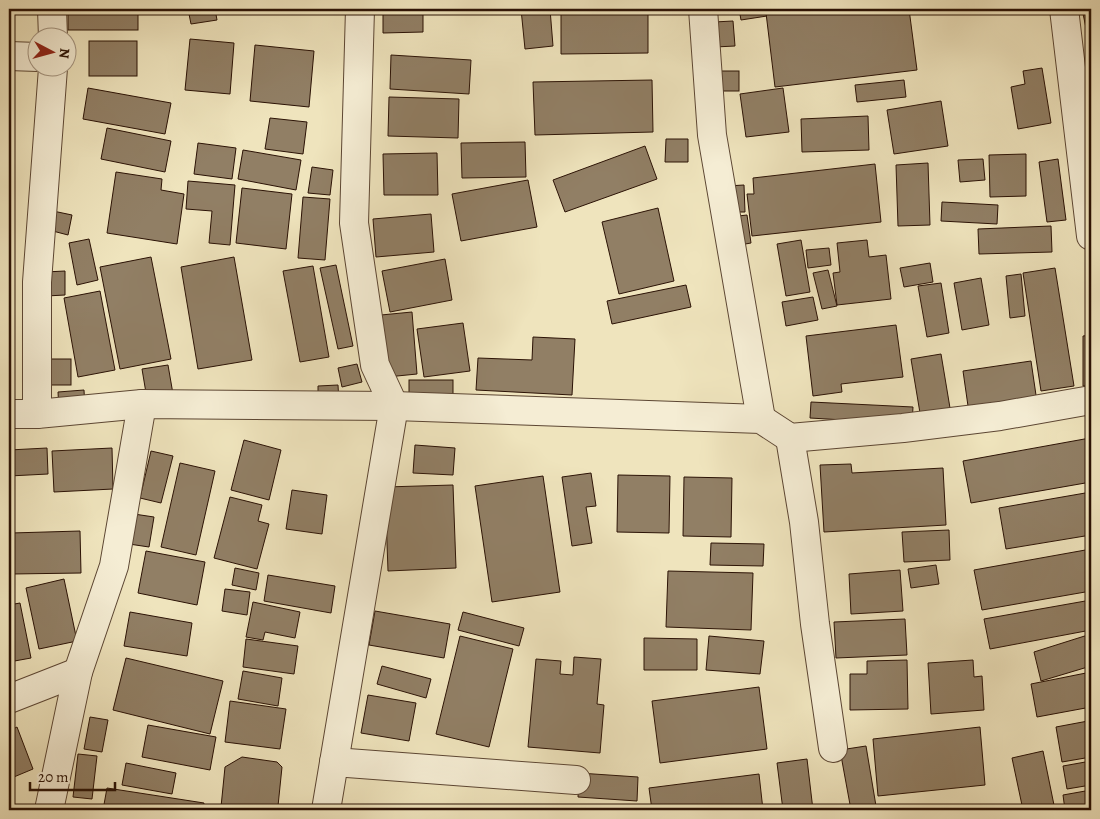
<svg xmlns="http://www.w3.org/2000/svg" width="1100" height="819" font-family="Alegreya,serif">
<style>
.building{fill:#917f65;stroke:#2b1205}
.lines{fill:none;stroke-linecap:round;stroke-linejoin:round}
.minor-casing{stroke:#5c4633;stroke-width:30}
.minor{stroke:#f5edd4;stroke-width:28}
</style>
<rect width="100%" height="100%" fill="#efe4bd"/>
<filter id="stains"><feTurbulence type="fractalNoise" baseFrequency=".004" numOctaves="4"/><feColorMatrix values="0 0 0 0 .2 0 0 0 0 .09 0 0 0 0 .02 0 0 0 .5 -.17"/></filter>
<radialGradient id="worn" r=".72"><stop offset=".6" stop-color="#630" stop-opacity="0"/><stop offset="1" stop-color="#630" stop-opacity=".3"/></radialGradient>
<g class="building">
<rect x="68" y="9" width="70" height="21"/>
<polygon points="188,9 215,9 217,20 191,24"/>
<polygon points="277,9 307,9 307,13"/>
<polygon points="397,9 454,9 453,13"/>
<polygon points="521,9 550,9 553,46 525,49"/>
<polygon points="561,9 648,9 648,53 561,54"/>
<polygon points="739,9 766,9 767,16 741,20"/>
<polygon points="802,9 909,9 917,70 775,87 766,13"/>
<polygon points="1082,9 1091,9 1091,47 1090,47"/>
<polygon points="423,13 423,32 383,33 383,14"/>
<polygon points="733,21 735,46 715,47 714,22"/>
<polygon points="190,39 234,43 230,94 185,90"/>
<rect x="89" y="41" width="48" height="35"/>
<polygon points="255,45 314,51 309,107 250,101"/>
<polygon points="391,55 471,60 469,94 390,89"/>
<polygon points="1042,68 1051,123 1018,129 1011,87 1025,84 1023,71"/>
<rect x="718" y="71" width="21" height="20"/>
<polygon points="652,80 653,132 535,135 533,82"/>
<polygon points="904,80 906,97 857,102 855,85"/>
<polygon points="88,88 171,103 165,134 83,119"/>
<polygon points="783,88 789,132 746,137 740,94"/>
<polygon points="389,97 459,99 458,138 388,136"/>
<polygon points="941,101 948,146 894,154 887,110"/>
<polygon points="868,116 869,150 802,152 801,119"/>
<polygon points="270,118 307,122 303,154 265,149"/>
<polygon points="107,128 171,141 165,172 101,159"/>
<polygon points="666,139 688,139 688,162 665,162"/>
<polygon points="525,142 526,177 462,178 461,143"/>
<polygon points="198,143 236,148 232,179 194,174"/>
<polygon points="645,146 657,179 565,212 553,180"/>
<polygon points="243,150 301,160 296,190 238,179"/>
<polygon points="437,153 438,195 384,195 383,154"/>
<polygon points="1026,154 1026,196 990,197 989,155"/>
<polygon points="983,159 985,180 960,182 958,160"/>
<polygon points="1058,159 1066,220 1047,222 1039,162"/>
<polygon points="928,163 930,225 898,226 896,165"/>
<polygon points="875,164 881,222 752,236 747,194 754,194 753,178"/>
<polygon points="312,167 333,170 330,195 308,193"/>
<polygon points="116,172 162,179 161,190 184,194 177,244 107,233"/>
<polygon points="528,180 537,227 461,241 452,194"/>
<polygon points="188,181 235,185 230,245 209,243 212,211 186,209"/>
<polygon points="744,185 745,212 727,212 727,186"/>
<polygon points="242,188 292,194 286,249 236,243"/>
<polygon points="303,197 330,199 325,260 298,258"/>
<polygon points="942,202 998,205 997,224 941,221"/>
<polygon points="658,208 674,281 619,294 602,222"/>
<polygon points="53,211 72,215 68,235 49,230"/>
<polygon points="431,214 434,252 376,257 373,219"/>
<polygon points="747,215 751,243 734,246 730,217"/>
<polygon points="1051,226 1052,252 979,254 978,229"/>
<polygon points="89,239 98,280 77,285 69,243"/>
<polygon points="801,240 810,292 786,296 777,244"/>
<polygon points="867,240 869,257 886,255 891,299 837,305 833,273 840,272 837,243"/>
<polygon points="829,248 831,265 808,268 806,250"/>
<polygon points="151,257 171,359 120,369 100,267"/>
<polygon points="234,257 252,360 198,369 181,267"/>
<polygon points="445,259 452,300 390,312 382,271"/>
<polygon points="930,263 933,282 904,287 900,268"/>
<polygon points="336,265 353,346 338,349 320,268"/>
<polygon points="313,266 329,357 300,362 283,271"/>
<polygon points="1055,268 1074,386 1041,391 1023,273"/>
<polygon points="828,270 837,306 822,309 813,273"/>
<polygon points="65,271 65,295 46,296 45,272"/>
<polygon points="1021,274 1025,316 1010,318 1006,276"/>
<polygon points="981,278 989,325 962,330 954,283"/>
<polygon points="941,283 949,333 927,337 918,286"/>
<polygon points="686,285 691,307 612,324 607,301"/>
<polygon points="100,291 115,370 78,377 64,298"/>
<polygon points="813,297 818,320 786,326 782,302"/>
<polygon points="412,312 417,374 387,377 381,315"/>
<polygon points="463,323 470,371 424,377 417,329"/>
<polygon points="896,325 903,377 841,384 842,392 813,396 806,336"/>
<polygon points="1091,335 1091,386 1083,386 1083,336"/>
<polygon points="533,337 575,339 572,395 476,390 478,358 532,360"/>
<polygon points="941,354 950,408 920,413 911,359"/>
<rect x="47" y="359" width="24" height="26"/>
<polygon points="1031,361 1037,402 969,413 963,371"/>
<polygon points="357,364 362,382 342,387 338,368"/>
<polygon points="168,365 173,394 147,399 142,369"/>
<rect x="409" y="380" width="44" height="18"/>
<polygon points="338,385 339,403 318,404 318,386"/>
<polygon points="84,390 85,409 59,411 58,392"/>
<polygon points="811,402 913,407 912,424 810,418"/>
<polygon points="1090,438 1091,482 971,503 963,461"/>
<polygon points="244,440 281,450 269,500 231,490"/>
<polygon points="415,445 455,448 453,475 413,473"/>
<polygon points="47,448 48,474 9,476 9,450"/>
<polygon points="112,448 113,489 54,492 52,451"/>
<polygon points="151,451 173,456 161,503 140,498"/>
<polygon points="180,463 215,471 196,555 161,547"/>
<polygon points="851,464 852,473 943,468 946,525 824,532 820,465"/>
<polygon points="591,473 596,506 586,507 592,543 572,546 562,477"/>
<polygon points="618,475 670,476 669,533 617,532"/>
<polygon points="543,476 560,592 492,602 475,486"/>
<polygon points="684,477 732,478 731,537 683,536"/>
<polygon points="453,485 456,568 388,571 385,487"/>
<polygon points="292,490 327,495 322,534 286,529"/>
<polygon points="1091,492 1091,535 1006,549 999,508"/>
<polygon points="230,497 262,505 258,521 269,524 257,569 214,558"/>
<polygon points="134,514 154,517 149,547 129,544"/>
<polygon points="949,530 950,560 904,562 902,532"/>
<polygon points="80,531 81,573 12,574 11,533"/>
<polygon points="711,543 764,544 763,566 710,565"/>
<polygon points="1091,549 1091,591 982,610 974,570"/>
<polygon points="146,551 205,562 197,605 138,593"/>
<polygon points="936,565 939,584 911,588 908,569"/>
<polygon points="235,568 259,573 256,590 232,585"/>
<polygon points="900,570 903,611 851,614 849,574"/>
<polygon points="668,571 753,573 751,630 666,627"/>
<polygon points="268,575 335,586 331,613 264,601"/>
<polygon points="64,579 77,641 39,649 26,588"/>
<polygon points="225,589 250,592 247,615 222,611"/>
<polygon points="1091,600 1091,630 990,649 984,619"/>
<polygon points="253,602 300,612 295,638 265,632 263,640 246,637"/>
<polygon points="20,603 31,658 9,662 9,605"/>
<polygon points="375,611 450,624 444,658 369,645"/>
<polygon points="130,612 192,623 187,656 124,646"/>
<polygon points="463,612 524,628 519,646 458,630"/>
<polygon points="905,619 907,655 836,658 834,622"/>
<polygon points="1091,634 1091,666 1041,681 1034,652"/>
<polygon points="460,636 513,649 489,747 436,734"/>
<polygon points="709,636 764,641 760,674 706,670"/>
<polygon points="644,638 697,639 697,670 644,670"/>
<polygon points="246,639 298,646 294,674 243,667"/>
<polygon points="574,657 601,659 597,704 604,705 600,753 528,747 536,659 561,661 560,674 573,675"/>
<polygon points="126,658 223,681 210,734 113,710"/>
<polygon points="907,660 908,709 850,710 850,674 867,674 867,661"/>
<polygon points="973,660 974,677 982,676 984,710 931,714 928,663"/>
<polygon points="382,666 431,679 426,698 377,684"/>
<polygon points="243,671 282,678 278,706 238,699"/>
<polygon points="1091,672 1091,707 1037,717 1031,684"/>
<polygon points="759,687 767,749 660,763 652,701"/>
<polygon points="368,695 416,703 409,741 361,733"/>
<polygon points="230,701 286,709 280,749 225,742"/>
<polygon points="90,717 108,720 102,752 84,749"/>
<polygon points="1088,721 1091,740 1091,757 1062,762 1056,727"/>
<polygon points="148,725 216,737 210,770 142,757"/>
<polygon points="17,727 33,769 9,779 9,731"/>
<polygon points="980,727 985,785 878,796 873,739"/>
<polygon points="866,746 876,806 851,810 840,750"/>
<polygon points="1043,751 1055,810 1023,810 1012,758"/>
<polygon points="78,754 97,756 92,799 73,797"/>
<polygon points="242,757 277,762 282,767 278,806 274,810 230,810 230,808 221,807 225,767"/>
<polygon points="807,759 813,810 783,810 777,763"/>
<polygon points="1091,761 1091,785 1067,789 1063,766"/>
<polygon points="126,763 176,773 172,794 122,785"/>
<polygon points="579,773 638,777 637,801 578,797"/>
<polygon points="759,774 763,810 652,810 649,788"/>
<polygon points="107,788 204,803 203,810 103,810"/>
<polygon points="1091,790 1091,810 1065,810 1063,795"/>
<polygon points="611,805 613,810 588,810"/>
</g>
<g class="lines">
<g class="minor-casing">
<g id="minor">
<polyline points="52,9 53,38"/>
<polyline points="703,9 712,135 761,419"/>
<polyline points="1064,9 1091,236"/>
<polyline points="9,56 38,57"/>
<polyline points="9,414 37,414 142,404 394,406 761,419 790,438 903,428 1000,416 1091,400"/>
<polyline points="37,414 37,282 53,68"/>
<polyline points="790,438 804,522 815,624 833,748"/>
<polyline points="9,699 78,672"/>
<polyline points="334,762 576,780"/>
<polyline points="49,810 78,672 114,566 142,404"/>
<polyline points="326,810 394,406 375,365 354,223 360,9"/>
</g>
</g>
<use href="#minor" class="minor"/>
</g>
<rect width="1100" height="819" fill="none" stroke="#efe4bd" stroke-width="30"/>
<rect x="10" y="10" width="1080" height="799" fill="none" stroke="#2b1205" stroke-width="2.5"/>
<rect x="15" y="15" width="1070" height="789" fill="none" stroke="#2b1205"/>
<g transform="translate(52 52) rotate(96)"><circle r="24" fill="#f5edd4" stroke="#a49581"/>
<path d="M0-4L9 19L0 12L-9 19Z" fill="#8f2418"/>
<text y="-8" font-size="14" font-weight="bold" text-anchor="middle" fill="#2b1205">N</text>
</g>
<path d="M30 782v8h85v-8" fill="none" stroke="#2b1205" stroke-width="2.5"/>
<text x="38" y="782" font-size="15" fill="#2b1205" stroke="#f5edd4" stroke-width="4" paint-order="stroke">20 m</text>
<rect width="100%" height="100%" filter="url(#stains)"/>
<rect width="100%" height="100%" fill="url(#worn)"/>
</svg>
